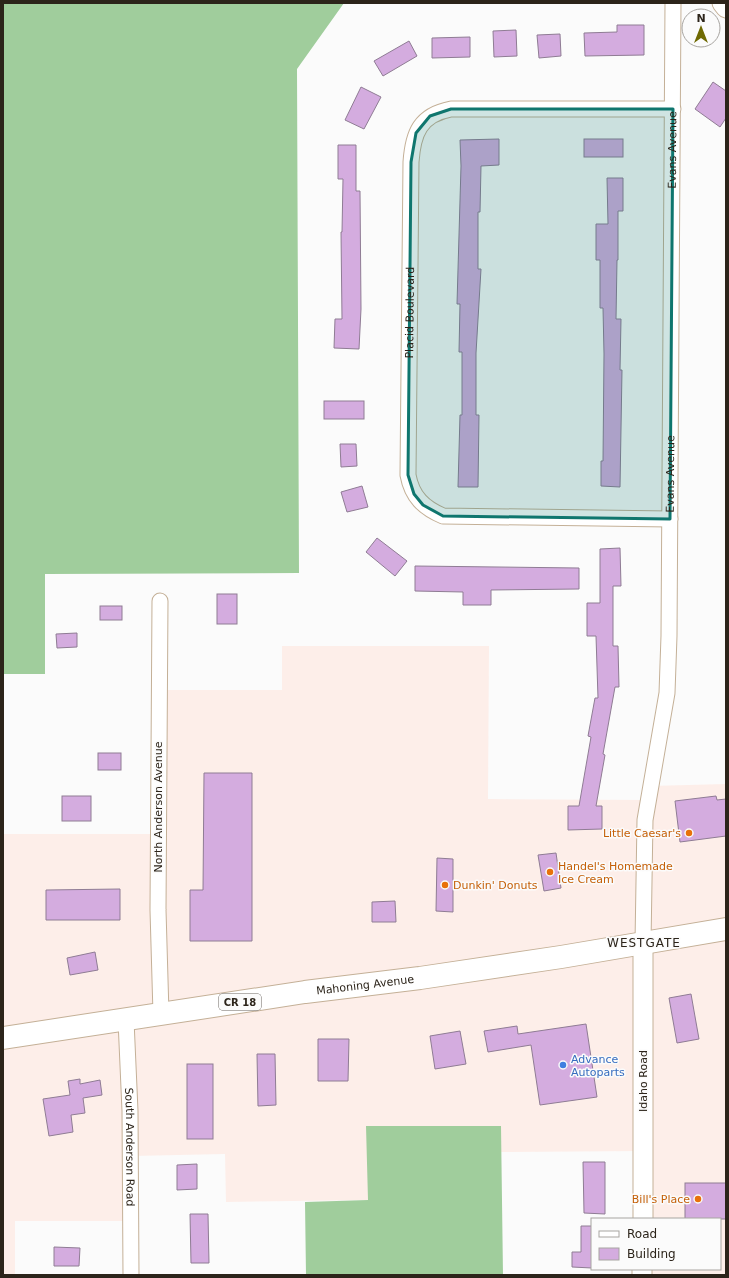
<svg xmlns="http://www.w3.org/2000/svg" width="729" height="1278" font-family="'DejaVu Sans',sans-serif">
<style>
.commercial{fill:#fdeee9}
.forest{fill:#a0cd9c}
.building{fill:#d4acdf;stroke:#8f7c94}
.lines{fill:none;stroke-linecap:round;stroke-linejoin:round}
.minor-casing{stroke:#c4b097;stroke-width:17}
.tertiary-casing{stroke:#c4b097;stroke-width:21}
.primary-casing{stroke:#c4b097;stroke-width:24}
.minor{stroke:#fff;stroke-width:15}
.tertiary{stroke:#fff;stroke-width:19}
.primary{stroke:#fff;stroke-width:22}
.marked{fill:#0f766e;fill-opacity:0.2;stroke:#0f766e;stroke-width:3;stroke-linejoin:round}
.food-dot{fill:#e8710a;stroke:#fbfbfb;stroke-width:1.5}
.shop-dot{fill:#3f7fe0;stroke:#fbfbfb;stroke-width:1.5}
.labels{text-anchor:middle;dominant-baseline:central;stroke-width:3;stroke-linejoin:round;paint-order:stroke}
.shield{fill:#fbfbfb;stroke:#6a645e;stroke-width:1}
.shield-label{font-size:10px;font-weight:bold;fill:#2c241a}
.street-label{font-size:11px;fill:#2c241a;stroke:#fbfbfb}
.food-label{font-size:11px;fill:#c56008;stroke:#fbfbfb;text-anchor:end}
.shop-label{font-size:11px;fill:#366cbe;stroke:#fbfbfb;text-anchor:start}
.neighbourhood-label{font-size:12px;letter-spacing:1px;fill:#2c241a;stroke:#fbfbfb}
</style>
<rect width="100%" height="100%" fill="#fbfbfb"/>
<polygon class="commercial" points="282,646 489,646 488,799 647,800 650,786 726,784 726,1274 642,1274 642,1269 720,1269 720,1219 643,1219 643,1151 501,1152 501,1126 367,1126 369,1200 226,1202 225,1154 131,1156 131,1221 15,1221 15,1275 3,1275 3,834 158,834 159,690 282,690"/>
<g class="forest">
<polygon points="3,3 344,3 297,69 299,573 45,574 45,674 3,674"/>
<polygon points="366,1126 501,1126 503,1275 306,1275 305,1202 368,1200"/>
</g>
<g class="building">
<polygon points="617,25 644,25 644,55 585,56 584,33 617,32"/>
<polygon points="516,30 517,56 494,57 493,31"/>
<polygon points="560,34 561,56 539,58 537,35"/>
<polygon points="470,37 470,57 432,58 432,38"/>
<polygon points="409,41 417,56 383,76 374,61"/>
<polygon points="713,82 726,91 726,118 720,127 695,109"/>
<polygon points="361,87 381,97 364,129 345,120"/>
<polygon points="499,139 499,165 481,166 480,212 478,212 478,269 481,269 476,353 476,415 479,415 478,487 458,487 460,415 462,415 462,352 459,352 460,304 457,304 461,166 460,140"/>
<rect x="584" y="139" width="39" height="18"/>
<polygon points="338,145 356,145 356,191 360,191 361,309 359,349 334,348 335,319 342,319 341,232 342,232 343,179 338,179"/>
<polygon points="607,178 623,178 623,211 618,211 618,260 617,260 616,319 621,319 620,370 622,370 620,487 601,486 601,461 603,461 604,354 603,308 600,308 600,260 596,260 596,224 608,224"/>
<rect x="324" y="401" width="40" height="18"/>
<polygon points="340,444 356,444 357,466 341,467"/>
<polygon points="362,486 368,507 347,512 341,492"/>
<polygon points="377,538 407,561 395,576 366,552"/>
<polygon points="620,548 621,586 613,586 613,646 618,646 619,687 615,687 603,754 605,755 596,806 602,806 602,829 568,830 568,806 579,806 591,737 588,736 595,698 598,698 596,636 587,636 587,603 600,603 600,549"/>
<polygon points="415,566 579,568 579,589 491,590 491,605 463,605 463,592 415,591"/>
<rect x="217" y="594" width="20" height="30"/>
<rect x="100" y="606" width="22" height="14"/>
<polygon points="77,633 77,647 57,648 56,634"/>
<rect x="98" y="753" width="23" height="17"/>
<polygon points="204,773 252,773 252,941 190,941 190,890 203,890"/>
<rect x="62" y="796" width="29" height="25"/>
<polygon points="716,796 717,800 726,799 726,836 680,842 675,801"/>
<polygon points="556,853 561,888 544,891 538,855"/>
<polygon points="437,858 453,859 453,912 436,911"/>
<polygon points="120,889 120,920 46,920 46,890"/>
<polygon points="395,901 396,922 372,922 372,902"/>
<polygon points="95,952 98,970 70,975 67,958"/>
<polygon points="691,994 699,1039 677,1043 669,998"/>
<polygon points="586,1024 597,1097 540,1105 531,1045 488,1052 484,1031 517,1026 518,1034"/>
<polygon points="460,1031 466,1064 435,1069 430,1036"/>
<polygon points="318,1039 349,1039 348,1081 318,1081"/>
<polygon points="257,1054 275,1054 276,1105 258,1106"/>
<rect x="187" y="1064" width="26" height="75"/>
<polygon points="80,1079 80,1084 100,1080 102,1095 83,1098 85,1113 71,1115 73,1132 49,1136 43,1099 70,1095 68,1081"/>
<polygon points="583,1162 605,1162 605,1214 584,1213"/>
<polygon points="197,1164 197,1189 177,1190 177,1165"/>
<rect x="685" y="1183" width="41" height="36"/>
<polygon points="190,1214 208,1214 209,1263 191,1263"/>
<polygon points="581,1226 592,1226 592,1268 572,1267 572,1252 581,1252"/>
<polygon points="54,1247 80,1248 79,1266 54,1266"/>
</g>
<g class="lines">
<g class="minor-casing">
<g id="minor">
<path id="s1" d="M 670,519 L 443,516 C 424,508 412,497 408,475 L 411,162 C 413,133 420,115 451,109 L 673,109"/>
<polyline points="160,601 158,910 161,1014"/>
<path id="s2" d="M 643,943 L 645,820 L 667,693 L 669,636 L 673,3"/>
<path id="s3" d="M 126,1020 L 130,1111 L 131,1275"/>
</g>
</g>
<g class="tertiary-casing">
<g id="tertiary">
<polyline points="722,3 726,8"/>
<polyline points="643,1219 643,943"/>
<polyline points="642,1275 642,1269"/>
</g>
</g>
<g class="primary-casing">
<g id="primary">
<path id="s4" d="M 3,1038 L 305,992 L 420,978 L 561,957 L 726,929"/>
</g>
</g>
<use href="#minor" class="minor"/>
<use href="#tertiary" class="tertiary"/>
<use href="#primary" class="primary"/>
</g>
<path class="marked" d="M 451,109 L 673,109 L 670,519 L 443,516 L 423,505 L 414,494 L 408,475 L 411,162 L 416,133 L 430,116 Z"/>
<g class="food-dot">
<circle cx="689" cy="833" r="4"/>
<circle cx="550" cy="872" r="4"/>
<circle cx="445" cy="885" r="4"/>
<circle cx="698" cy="1199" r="4"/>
</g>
<circle class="shop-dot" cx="563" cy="1065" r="4"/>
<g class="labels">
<rect class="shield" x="219" y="994" width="42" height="16" rx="3"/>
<g class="shield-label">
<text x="240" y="1002">CR 18</text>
</g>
<g class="street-label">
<text stroke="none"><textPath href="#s2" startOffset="795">Evans Avenue</textPath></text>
<text stroke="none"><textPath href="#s1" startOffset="446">Placid Boulevard</textPath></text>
<text stroke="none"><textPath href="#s2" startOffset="471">Evans Avenue</textPath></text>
<text transform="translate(158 807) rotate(-90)">North Anderson Avenue</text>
<text stroke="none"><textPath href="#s4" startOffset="366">Mahoning Avenue</textPath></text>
<text transform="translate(643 1081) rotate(-90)">Idaho Road</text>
<text stroke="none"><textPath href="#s3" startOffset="127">South Anderson Road</textPath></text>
</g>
<g class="food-label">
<text x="681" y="833">Little Caesar's</text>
<text x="558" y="866" text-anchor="start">Handel's Homemade<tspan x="558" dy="13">Ice Cream</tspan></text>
<text x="453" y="885" text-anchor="start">Dunkin' Donuts</text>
<text x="690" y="1199">Bill's Place</text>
</g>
<g class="shop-label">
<text x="571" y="1059">Advance<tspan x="571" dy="13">Autoparts</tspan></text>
</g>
<g class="neighbourhood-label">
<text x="644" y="943">WESTGATE</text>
</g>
</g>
<rect width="729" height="1278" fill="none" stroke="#2c241a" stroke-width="8"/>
<rect x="591" y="1218" width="130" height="52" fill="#fbfbfb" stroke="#a8a5a1"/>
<rect x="599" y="1231" width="20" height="6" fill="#ffffff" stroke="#a8a5a1"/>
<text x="627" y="1238" font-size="12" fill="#2c241a">Road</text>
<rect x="599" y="1248" width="20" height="12" fill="#d4acdf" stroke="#a8a5a1"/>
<text x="627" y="1258" font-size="12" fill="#2c241a">Building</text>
<g transform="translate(701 28)"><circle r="19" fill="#fbfbfb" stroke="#a8a5a1"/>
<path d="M0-3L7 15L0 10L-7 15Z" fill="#6e6901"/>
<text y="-6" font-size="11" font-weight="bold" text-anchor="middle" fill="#2c241a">N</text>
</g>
</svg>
